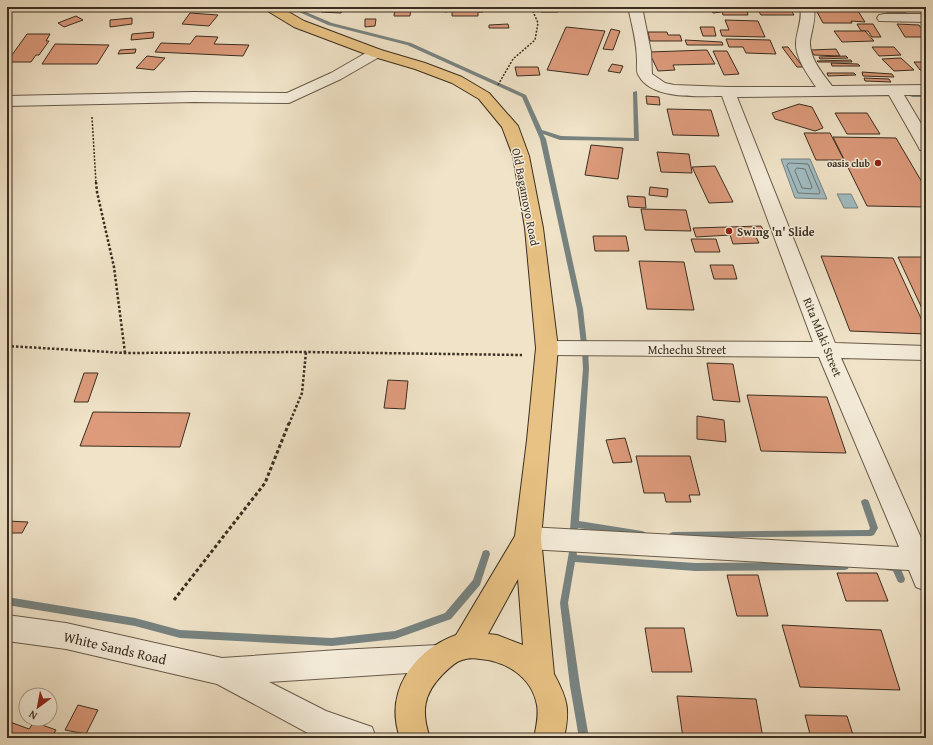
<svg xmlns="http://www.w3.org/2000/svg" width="933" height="745" font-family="'Gentium Book Plus',serif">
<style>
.water{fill:#a0bbc1;stroke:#778381}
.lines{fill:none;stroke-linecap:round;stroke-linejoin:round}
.shore{stroke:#6d7470;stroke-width:1}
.stream{fill:#778381;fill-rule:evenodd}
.building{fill:#dd9b7c;stroke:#3a2e20}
.minor-casing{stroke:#685b4a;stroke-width:2}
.major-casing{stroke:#3a2e20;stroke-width:2}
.path-far2{stroke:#3a2e20;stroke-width:1.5;stroke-dasharray:2 1.5;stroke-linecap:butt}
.path-far1{stroke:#3a2e20;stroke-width:2.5;stroke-dasharray:2.5 2;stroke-linecap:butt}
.path{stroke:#3a2e20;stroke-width:3;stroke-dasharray:3.5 2.5;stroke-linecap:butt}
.minor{fill:#f5eddb;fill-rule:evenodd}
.major{fill:#e8c284;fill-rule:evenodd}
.poi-dot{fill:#8f2418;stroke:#f5eddb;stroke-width:1.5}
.labels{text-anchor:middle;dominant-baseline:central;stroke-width:3;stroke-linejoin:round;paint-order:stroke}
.far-poi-label{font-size:10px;font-weight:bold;fill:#3a2e20;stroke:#f5eddb;text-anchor:end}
.street-label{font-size:12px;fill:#3a2e20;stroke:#f5eddb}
.poi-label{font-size:12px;font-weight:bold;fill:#3a2e20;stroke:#f5eddb;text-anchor:start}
.near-street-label{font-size:14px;fill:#3a2e20;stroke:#f5eddb}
</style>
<rect width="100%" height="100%" fill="#f0e3c8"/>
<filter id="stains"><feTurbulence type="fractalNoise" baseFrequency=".005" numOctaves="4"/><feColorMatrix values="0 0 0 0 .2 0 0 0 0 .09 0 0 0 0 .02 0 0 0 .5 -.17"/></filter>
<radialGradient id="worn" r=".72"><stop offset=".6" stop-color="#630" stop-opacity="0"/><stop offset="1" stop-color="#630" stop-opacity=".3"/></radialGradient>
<g class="water">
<polygon points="781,159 810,159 827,199 795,198"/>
<polygon points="837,194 851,194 858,208 844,208"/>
</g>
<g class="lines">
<g class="shore">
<polygon points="789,163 808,164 820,192 819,194 798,193 787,166"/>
<polygon points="797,168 805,169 812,187 811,189 802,188 795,171"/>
</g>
<g class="stream">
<polygon points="288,7 294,7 332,23 411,43 526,95 542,130 561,136 634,138 633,92 637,91 639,141 560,140 543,134 546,139 583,309 587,344 586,346 582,346 581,344 577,309 540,139 522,97 407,45 328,25"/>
<polygon points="885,94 887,94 887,96 793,97 791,96 793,95"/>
<polygon points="910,95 926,95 926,97 912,97 910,96"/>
<polygon points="583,348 587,348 588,350 589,369 579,521 642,531 645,532 646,534 645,536 642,537 578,528 577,531 574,532 571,531 570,529 583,369 582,350"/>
<polygon points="865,499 868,500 869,502 878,528 874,535 871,536 673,538 670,537 669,535 670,533 673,532 869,530 870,528 861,502 862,500"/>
<polygon points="573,548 576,550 577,555 695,563 845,562 848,563 849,566 848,569 845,570 695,571 575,562 568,603 580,686 589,738 579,738 570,686 560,603 569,552 570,550"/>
<polygon points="486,550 489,551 490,554 480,585 451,619 395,639 332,646 180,638 135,626 7,605 7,597 135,618 180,630 332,638 395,631 445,613 473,580 482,554 483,551"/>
<polygon points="889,563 899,564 905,579 904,582 901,583 898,582 893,571 886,570 885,567 886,564"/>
</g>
</g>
<g class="building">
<polygon points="324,7 344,7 341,13 321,12"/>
<polygon points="437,7 448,7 447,12 437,11"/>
<polygon points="455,7 483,7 483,12 478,12 478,16 452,16 452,11 455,11"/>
<polygon points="540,7 558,7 558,12 541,12"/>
<polygon points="665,7 688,7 689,10 667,10"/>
<polygon points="709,7 718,7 721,12 713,13"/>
<polygon points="721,7 746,7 748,15 723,15"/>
<polygon points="756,7 789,7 794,15 761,15"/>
<polygon points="822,7 848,7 850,9 823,9"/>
<polygon points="882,7 902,7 906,12 886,12"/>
<polygon points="395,8 411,8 410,16 394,16"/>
<polygon points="816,10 858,11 865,22 851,21 852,23 823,23"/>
<polygon points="190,13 218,15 209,26 182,24"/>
<polygon points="76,16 83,20 64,27 58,23"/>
<polygon points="132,18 132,24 110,27 110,20"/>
<polygon points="365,19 376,19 375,26 365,27"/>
<polygon points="725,20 758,21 765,37 722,36 720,30 729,30"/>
<polygon points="508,24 509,28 489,28 489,25"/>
<polygon points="857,24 873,24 881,37 872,37 868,31 861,31"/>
<polygon points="897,24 919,25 920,27 926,27 926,37 905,37"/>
<polygon points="566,27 605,31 588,75 547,70"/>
<polygon points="700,27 714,27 716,36 703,36"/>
<polygon points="611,29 620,31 613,50 603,49"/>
<polygon points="834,31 865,31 874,41 842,42"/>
<polygon points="154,32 153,38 131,40 132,34"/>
<polygon points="648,32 667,32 668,35 680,35 682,41 650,41"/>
<polygon points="27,34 50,34 46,41 49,41 39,55 36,55 31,62 7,62"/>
<polygon points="196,36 218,37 214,44 249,45 243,56 155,52 161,43 190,44"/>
<polygon points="726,39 770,40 776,54 746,53 743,47 729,47"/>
<polygon points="685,40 722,42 723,45 687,45"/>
<polygon points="55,44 109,45 97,64 42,64"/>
<polygon points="782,47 788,47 803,67 797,67"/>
<polygon points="872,47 894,47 901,55 879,56"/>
<polygon points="136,49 135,53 118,54 120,50"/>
<polygon points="836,49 840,56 814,55 811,50"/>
<polygon points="707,50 715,64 673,65 675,70 658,71 649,52"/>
<polygon points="713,51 727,51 739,74 724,75"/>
<polygon points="147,56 165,58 154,70 136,68"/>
<polygon points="846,56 848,58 820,59 819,57"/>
<polygon points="901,58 914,70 894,71 882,59"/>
<polygon points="851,60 852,62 818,62 817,61"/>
<polygon points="914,62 924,62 926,70 920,70"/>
<polygon points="831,63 858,64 860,66 832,66"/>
<polygon points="612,64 623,66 620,73 608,71"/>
<polygon points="515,67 538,67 540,75 517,76"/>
<polygon points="862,72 892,74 894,77 863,76"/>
<polygon points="827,73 854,73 856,75 828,76"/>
<polygon points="864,78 889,79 891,82 865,81"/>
<polygon points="646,96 659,97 660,105 647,104"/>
<polygon points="799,104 812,107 823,128 815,131 775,119 772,113"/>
<polygon points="667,109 711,110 719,136 673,135"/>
<polygon points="835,113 867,113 880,134 847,134"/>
<polygon points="804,133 830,133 844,160 816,160"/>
<polygon points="833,137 896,138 926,189 926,207 867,206"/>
<polygon points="591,145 623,148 618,179 585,175"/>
<polygon points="657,152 689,154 692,173 661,172"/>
<polygon points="715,166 733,202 709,203 692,167"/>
<polygon points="650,187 668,189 667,197 649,195"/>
<polygon points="627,196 645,197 646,208 629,207"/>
<polygon points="641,209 686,210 691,231 645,230"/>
<polygon points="761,226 766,235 755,235 759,243 733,244 730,235 696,237 693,228"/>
<polygon points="593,236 626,236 629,251 595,251"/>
<polygon points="691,239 716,239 720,252 695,252"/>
<polygon points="821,256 893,258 926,329 926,334 850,331"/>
<polygon points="898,257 926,257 926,317"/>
<polygon points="639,261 684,262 694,310 647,309"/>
<polygon points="710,265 733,265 737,279 714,279"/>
<polygon points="707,363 733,364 740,402 713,400"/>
<polygon points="84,373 98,373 88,402 74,402"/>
<polygon points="388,380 408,381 405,409 384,408"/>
<polygon points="747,395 827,397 846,453 761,451"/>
<polygon points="93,412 190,413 180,447 80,446"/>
<polygon points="697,416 724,420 726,442 697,439"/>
<polygon points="625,438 632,462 613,463 606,440"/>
<polygon points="636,456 690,456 700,495 689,495 691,502 666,502 664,493 644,493"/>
<polygon points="7,521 28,522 22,533 7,533"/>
<polygon points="837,573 877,573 888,601 846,601"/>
<polygon points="727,575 758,575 768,616 737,616"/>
<polygon points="782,625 881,630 900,690 800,687"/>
<polygon points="645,628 684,628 692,672 652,672"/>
<polygon points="677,696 756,699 763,738 683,738"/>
<polygon points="78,705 98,710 86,734 65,730"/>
<polygon points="805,715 847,716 854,738 811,738"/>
<polygon points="10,722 29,729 34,722 56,730 51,738 7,738 7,726"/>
</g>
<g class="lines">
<g class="minor-casing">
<g id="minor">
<path d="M 628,7 L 642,7 L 651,52 L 652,74 L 665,83 L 674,85 L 728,87 L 816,87 C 808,75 796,59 796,44 C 796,31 803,21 800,7 L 814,7 C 816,19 812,29 810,41 C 809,58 823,74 832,86 L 926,85 L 926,95 L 904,95 L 926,132 L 926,151 L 920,150 L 918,146 L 889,95 L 737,97 L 835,343 L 926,346 L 926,360 L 841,358 L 926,549 L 926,591 L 916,587 L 909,570 L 528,549 L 519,546 L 515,538 L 519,530 L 528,527 L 899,547 L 819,357 L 547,355 L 539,353 L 536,348 L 539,343 L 547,341 L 813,342 L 722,96 C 699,96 652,100 639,76 C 636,73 637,66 637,61 C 637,43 632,25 628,7 Z"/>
<polygon points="884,14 926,14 926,22 879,21 877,18 879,15"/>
<polygon points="376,49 381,50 383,53 381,56 341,79 289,103 194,102 7,106 7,96 194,92 287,93 331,73 371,50"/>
<polygon points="7,615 66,623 222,658 338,650 439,645 449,649 453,658 449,667 439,671 269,682 326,711 372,727 376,738 317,738 217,684 66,649 7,641"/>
</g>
</g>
<g class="major-casing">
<path id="major" d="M 264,7 L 280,7 L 304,21 L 381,50 L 425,63 L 462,77 L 489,93 L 518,126 L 529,156 L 543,228 L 558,348 L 541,538 L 554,674 C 568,700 570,710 564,738 L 534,738 C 536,727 539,717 537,705 C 532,677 506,661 480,659 C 474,658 468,658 462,660 C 455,662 448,669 443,674 C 423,694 421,712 430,738 L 400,738 C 384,692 413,651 456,635 L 515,536 L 527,440 L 536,348 L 525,228 L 513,156 L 502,127 L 479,99 L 452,83 L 415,69 L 371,56 L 294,27 L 266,10 ZM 518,579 L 523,645 L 497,635 L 488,634 Z"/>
</g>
<g class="path-far2">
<polyline points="498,85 513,59 535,40 538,23 531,7"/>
<polyline points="92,117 96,183"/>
</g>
<g class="path-far1">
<polyline points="96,182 97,192 114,267 125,353"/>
<polyline points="7,346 125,353 306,352 522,355"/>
<polyline points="289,424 302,393 306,352"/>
</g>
<polyline class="path" points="174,600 265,483 289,423"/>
<use href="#minor" class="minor"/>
<use href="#major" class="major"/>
</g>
<g class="poi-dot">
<circle cx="878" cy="163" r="4"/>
<circle cx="729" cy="231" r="4"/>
</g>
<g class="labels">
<g class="far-poi-label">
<text x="870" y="163">oasis club</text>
</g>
<g class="street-label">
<text transform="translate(526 197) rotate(79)">Old Bagamoyo Road</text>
<text transform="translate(823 337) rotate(68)">Rita Mlaki Street</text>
<text x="687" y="349">Mchechu Street</text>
</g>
<g class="poi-label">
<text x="737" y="231">Swing 'n' Slide</text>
</g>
<g class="near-street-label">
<text transform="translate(115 648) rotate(13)">White Sands Road</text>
</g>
</g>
<rect width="933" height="745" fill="none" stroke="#f0e3c8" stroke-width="24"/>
<rect x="8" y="8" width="917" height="729" fill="none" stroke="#3a2e20" stroke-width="2"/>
<rect x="12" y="12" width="909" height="721" fill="none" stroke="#3a2e20"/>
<g transform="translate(38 707) rotate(212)"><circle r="19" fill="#f5eddb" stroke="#aaa190"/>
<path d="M0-3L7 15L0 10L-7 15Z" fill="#8f2418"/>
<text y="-6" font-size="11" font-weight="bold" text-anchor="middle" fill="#3a2e20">N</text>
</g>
<rect width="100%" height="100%" filter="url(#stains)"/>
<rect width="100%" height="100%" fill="url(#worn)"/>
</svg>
